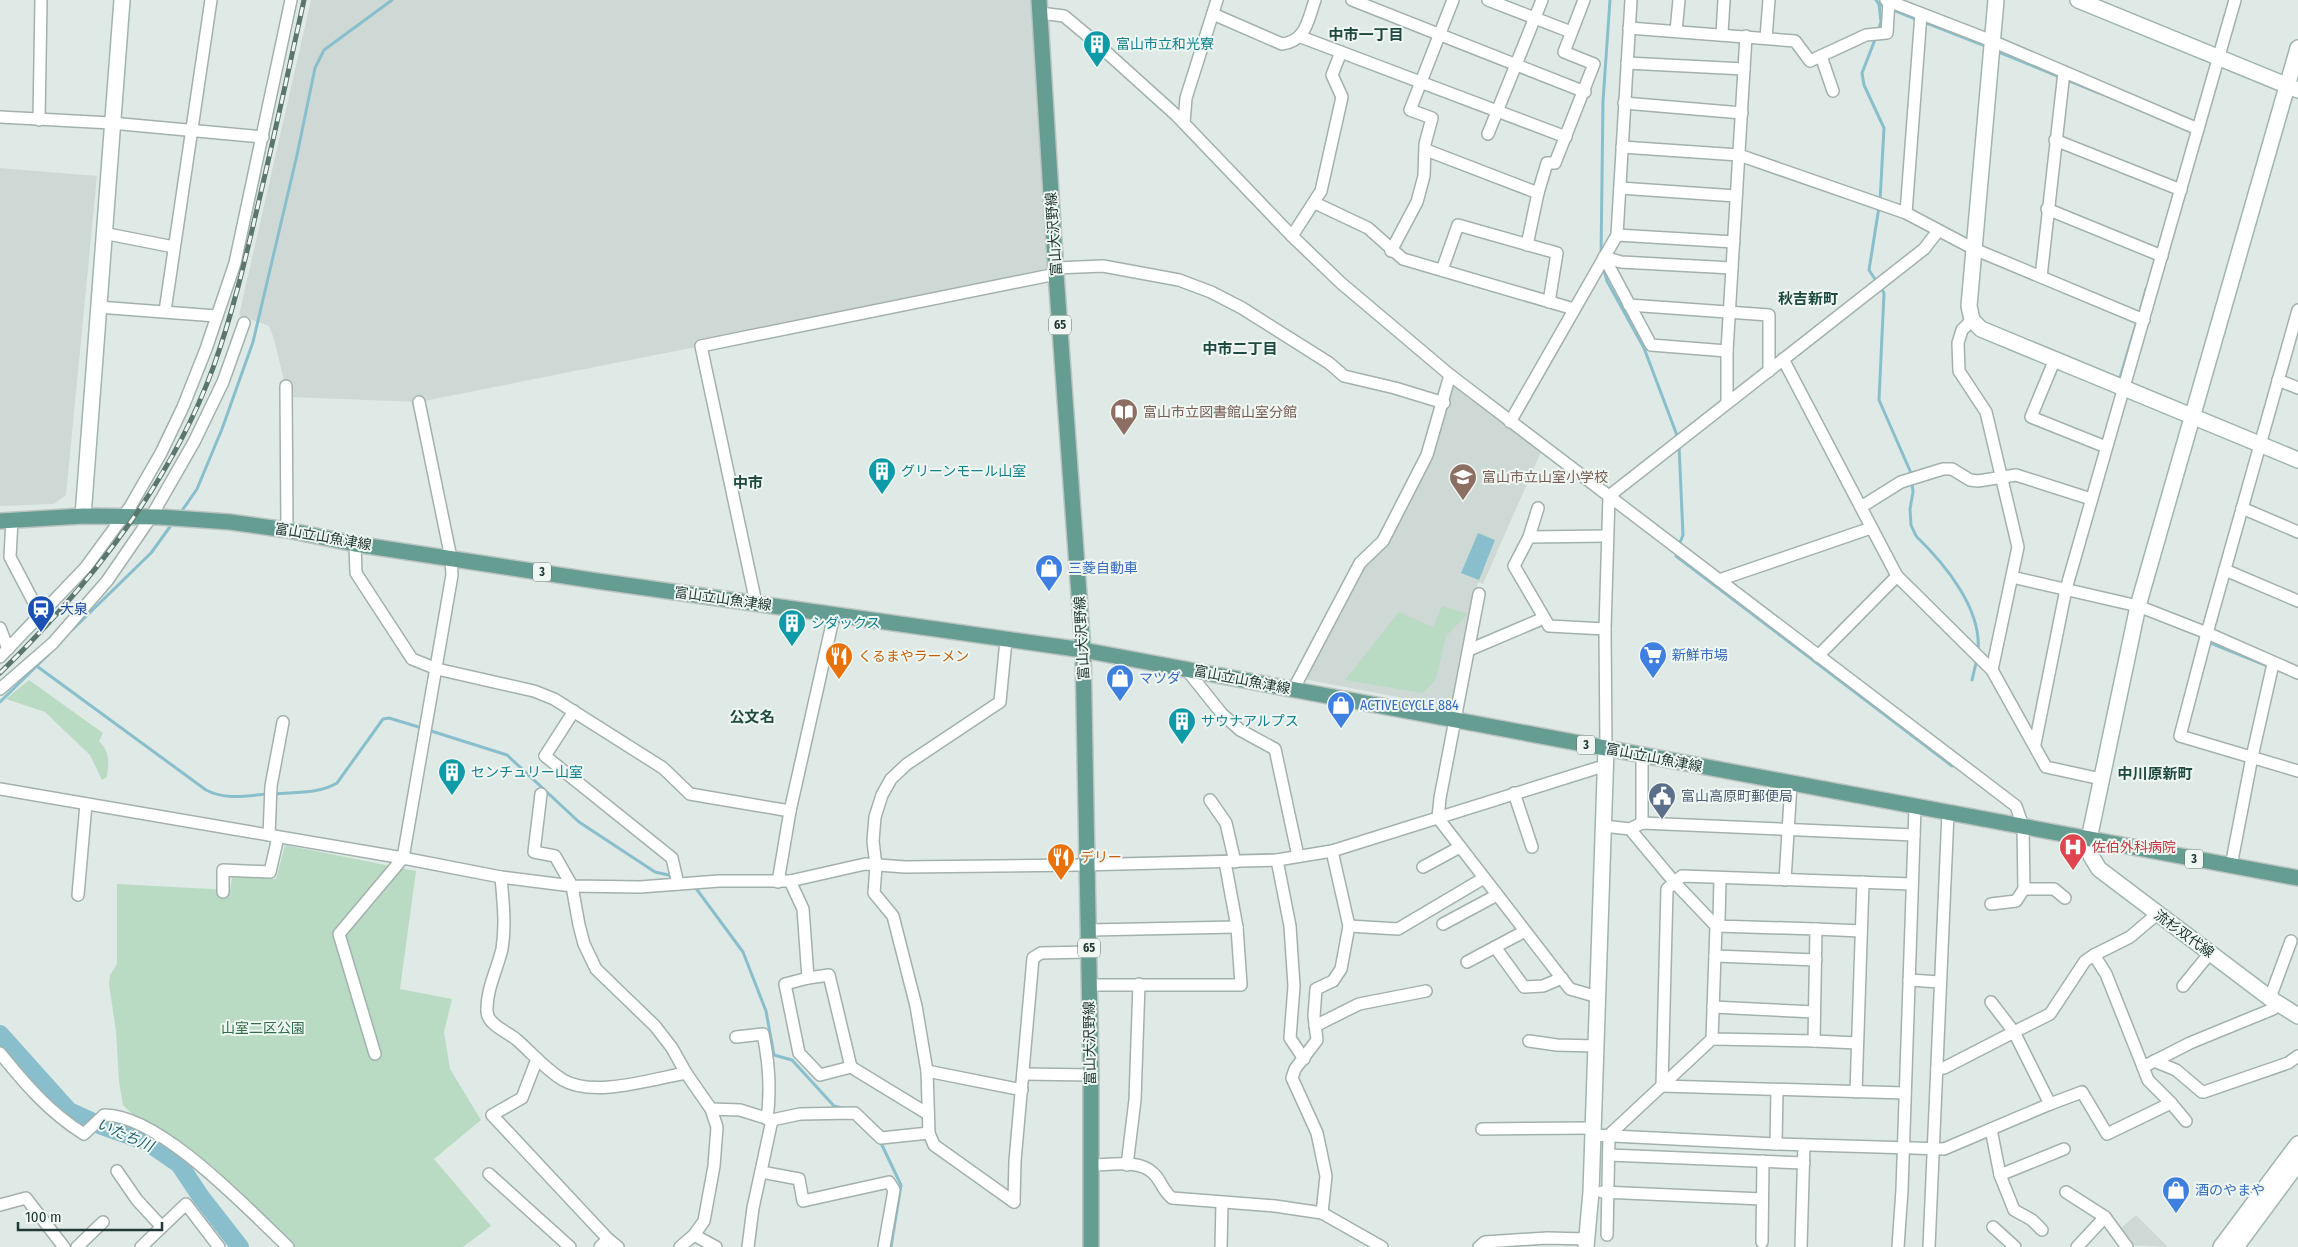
<svg xmlns="http://www.w3.org/2000/svg" width="2298" height="1247" font-family="'Fira Sans Condensed','Noto Sans JP',sans-serif">
<style>
.built{fill:#ced9d5}
.green{fill:#b9dac3}
.water{fill:#89bfcd}
.lines{fill:none;stroke-linecap:round;stroke-linejoin:round}
.stream{stroke:#89bfcd;stroke-width:3}
.river{stroke:#89bfcd;stroke-width:18}
.street-casing{stroke:#a2b1ad;stroke-width:14}
.secondary-casing{stroke:#9fb5ae;stroke-width:18}
.primary-casing{stroke:#bcc4c2;stroke-width:18}
.street{stroke:#fff;stroke-width:11}
.secondary{stroke:#fff;stroke-width:15}
.primary{stroke:#669d92;stroke-width:15}
.rail-casing{stroke:#5b756f;stroke-width:5}
.rail{stroke:#f0f7f3;stroke-width:3;stroke-dasharray:9;stroke-linecap:butt}
.labels{text-anchor:middle;dominant-baseline:central;stroke-width:4;stroke-linejoin:round;paint-order:stroke}
.shield{fill:#f0f7f3;stroke:#5f726d;stroke-width:1}
.shield-label{font-size:12px;font-weight:bold;fill:#213934}
.culture-label{font-size:14px;fill:#0d838f;stroke:#f0f7f3;text-anchor:start}
.street-label{font-size:14px;fill:#213934;stroke:#f0f7f3}
.education-label{font-size:14px;fill:#785e54;stroke:#f0f7f3;text-anchor:start}
.shop-label{font-size:14px;fill:#366cbe;stroke:#f0f7f3;text-anchor:start}
.transit-label{font-size:14px;fill:#164399;stroke:#f0f7f3;text-anchor:start}
.food-label{font-size:14px;fill:#c56008;stroke:#f0f7f3;text-anchor:start}
.service-label{font-size:14px;fill:#4e5e75;stroke:#f0f7f3;text-anchor:start}
.health-label{font-size:14px;fill:#be3a42;stroke:#f0f7f3;text-anchor:start}
.park-label{font-size:14px;fill:#2e6e49;stroke:#f0f7f3}
.neighbourhood-label{font-size:15px;font-weight:bold;fill:#1e4a41;stroke:#f0f7f3}
.water-label{font-size:15px;font-style:italic;fill:#1f6071;stroke:#f0f7f3}
</style>
<rect width="100%" height="100%" fill="#dfeae6"/>
<g class="built">
<polygon points="311,0 1039,0 1056,267 701,346 419,402 288,397 274,339 269,326 239,315"/>
<polygon points="0,168 97,176 66,495 54,504 0,506"/>
<polygon points="1453,384 1541,452 1483,584 1478,582 1456,708 1303,679 1362,565 1385,546"/>
<polygon points="2136,1215 2167,1246 2166,1247 2130,1245 2132,1240 2119,1230"/>
</g>
<g class="green">
<polygon points="1442,606 1468,614 1446,636 1436,679 1423,693 1345,680 1399,612 1433,627"/>
<path d="M 29,680 L 103,733 L 99,741 C 110,752 109,761 107,777 L 102,780 L 90,755 L 45,712 L 6,699 Z"/>
<polygon points="285,845 416,871 400,989 452,999 444,1032 450,1069 481,1120 434,1159 491,1226 463,1247 295,1247 242,1196 135,1117 123,1105 119,1081 116,1031 109,984 110,975 117,964 117,884 230,890 232,878 235,875 276,879"/>
</g>
<polygon class="water" points="1478,533 1495,540 1479,580 1461,573"/>
<g class="lines">
<g class="stream">
<polyline points="1876,0 1879,4 1885,7"/>
<polyline points="1891,9 1918,20"/>
<polyline points="1924,22 1988,47"/>
<polyline points="1878,31 1881,22 1879,4"/>
<polyline points="1876,37 1862,73 1864,85 1884,128 1880,201"/>
<polyline points="1996,51 2099,93"/>
<path d="M 1879,207 L 1869,270 L 1884,293 L 1879,400 L 1911,473 L 1913,492 L 1910,509 L 1911,525 L 1916,536 C 1945,564 1982,609 1978,651"/>
<polyline points="1601,258 1603,101 1610,0"/>
<polyline points="1603,266 1607,281 1644,348 1678,438"/>
<polyline points="2139,315 2146,289"/>
<polyline points="2120,378 2137,321"/>
<polyline points="1679,445 1683,535 1679,545"/>
<polyline points="179,515 197,489 222,429 253,342 297,155 315,68 324,50 392,0"/>
<polyline points="1677,551 1676,556 1952,766"/>
<polyline points="72,630 151,553 172,524"/>
<polyline points="2208,642 2270,667"/>
<path d="M 38,667 L 206,790 C 225,800 246,796 268,794"/>
<polyline points="1972,680 1977,659"/>
<polyline points="0,702 54,649"/>
<polyline points="428,730 507,755 579,822 655,872 673,876"/>
<path d="M 274,794 C 295,792 319,794 337,783 L 383,719 L 389,718 L 422,728"/>
<polyline points="695,887 743,952 766,1011 774,1055 792,1060 834,1106 842,1108"/>
<polyline points="880,1141 901,1185 891,1247"/>
</g>
<polyline class="river" points="0,1034 69,1111 102,1126 147,1142 179,1164 201,1197 240,1247"/>
<g class="street-casing">
<g id="street">
<polyline points="1352,0 1585,92"/>
<polyline points="1488,0 1571,32"/>
<polyline points="1886,0 1992,41 2198,129"/>
<polyline points="1040,13 1064,16 1094,41 1176,115 1292,236 1341,283 1450,375 2016,806 2023,826 2024,889 2016,901 1991,904"/>
<path d="M 1213,14 L 1282,44 C 1306,41 1308,20 1315,0"/>
<polyline points="1629,28 1795,41 1810,61 1866,35 1887,33 1889,1"/>
<polyline points="1676,31 1679,0"/>
<polyline points="1722,34 1724,0"/>
<polyline points="1301,37 1566,137"/>
<polyline points="1766,38 1769,0"/>
<polyline points="1821,56 1833,91"/>
<polyline points="1627,63 1744,69"/>
<polyline points="1624,103 1742,113"/>
<polyline points="0,117 111,123 263,137"/>
<polyline points="39,120 41,0"/>
<polyline points="1184,123 1186,98 1217,0"/>
<polyline points="1488,134 1542,0"/>
<polyline points="2055,140 2181,190"/>
<polyline points="1622,147 1739,155 1906,213 1974,249 2144,320"/>
<polyline points="1426,150 1538,193 1527,245"/>
<polyline points="1620,188 1736,196"/>
<polyline points="1538,193 1547,163 1555,163 1594,64 1564,52 1584,0"/>
<polyline points="1315,203 1368,228 1403,259 1574,309"/>
<polyline points="2047,209 2162,256"/>
<polyline points="1906,213 1921,14"/>
<polyline points="103,233 174,247"/>
<polyline points="1617,235 1734,242"/>
<polyline points="1292,236 1321,191 1342,97 1332,75 1341,52"/>
<polyline points="1391,251 1417,202 1424,176 1425,144 1432,118 1410,110 1453,0"/>
<polyline points="1604,257 1651,345 1727,351"/>
<polyline points="1604,257 1621,262 1732,268"/>
<polyline points="1056,268 1103,266 1179,280 1211,292 1242,308 1329,363 1344,376 1395,388 1444,403"/>
<polyline points="1442,270 1458,225 1557,253 1549,302"/>
<polyline points="2041,277 2064,72"/>
<polyline points="1629,305 1769,315 1769,371"/>
<polyline points="98,307 216,316"/>
<polyline points="2298,310 2207,633 2180,736 2298,771"/>
<polyline points="165,311 211,0"/>
<polyline points="1972,320 1962,330 1958,343 1959,371 1986,412 2018,547 1992,670"/>
<polyline points="1783,359 1897,576 1992,670 2046,767 2101,779"/>
<polyline points="2055,359 2031,417 2106,447"/>
<polyline points="2278,380 2298,388"/>
<polyline points="286,386 287,530"/>
<polyline points="1727,402 1727,351 1746,36"/>
<polyline points="1510,422 1617,235 1631,0"/>
<polyline points="1861,507 1901,482 1943,469 1952,469 1970,480 1978,481 2016,475 2091,499"/>
<polyline points="1538,508 1529,537 1514,566 1549,626 1605,629"/>
<polyline points="2242,508 2298,532"/>
<polyline points="12,520 10,557 41,616"/>
<polyline points="1529,537 1607,536"/>
<polyline points="355,544 356,573 412,659 437,669 534,691 554,699 663,768 690,794 790,811"/>
<polyline points="2225,570 2298,601"/>
<polyline points="2012,577 2138,606 2207,633 2298,673"/>
<polyline points="1719,580 1871,528"/>
<polyline points="1479,594 1440,798 1438,818 1570,989 1598,997"/>
<polyline points="756,603 701,346 1056,274"/>
<polyline points="0,628 8,649"/>
<polyline points="1006,640 1000,702 907,764 891,779 882,795 875,817 873,841 876,866 874,893 893,916 916,1006 927,1071 929,1133 934,1145 1014,1202"/>
<polyline points="1469,650 1544,618"/>
<polyline points="1818,656 1897,576"/>
<polyline points="0,657 86,567 130,507 161,453 183,407 206,349 235,263 291,0"/>
<polyline points="1186,669 1222,714 1240,730 1275,749 1298,856"/>
<polyline points="0,689 53,643 107,581 151,517 194,442 223,382 244,323"/>
<polyline points="1293,690 1360,563 1383,541 1427,455 1450,375"/>
<polyline points="574,711 545,756 672,858 678,884"/>
<polyline points="2035,744 2066,589 2235,0"/>
<polyline points="1606,749 1605,629 1609,496 1924,249 1938,231"/>
<polyline points="0,789 403,858 501,877 572,886 640,887 719,881 790,881 865,864 905,867 1080,865 1277,860 1332,851 1597,768 1606,767"/>
<polyline points="1514,793 1532,847"/>
<polyline points="541,794 534,852 555,856 572,886 579,925 584,944 596,969 655,1026 672,1048 686,1073 711,1109 717,1127 714,1166 704,1221 694,1235 680,1247"/>
<polyline points="1210,800 1226,823 1235,862"/>
<polyline points="1642,823 1642,756"/>
<polyline points="1604,826 1630,829 1675,883 1716,926 1816,929 1814,1041 1712,1039 1716,926 1719,921 1720,878"/>
<polyline points="1630,829 1642,823 1914,835"/>
<polyline points="269,835 271,786 283,722"/>
<polyline points="1277,860 1290,926 1294,986 1290,1038 1304,1059"/>
<polyline points="2231,866 2252,757 2273,664"/>
<polyline points="1423,867 1460,847"/>
<path d="M 501,877 C 503,901 506,925 502,949 C 497,970 486,990 487,1012 C 488,1025 508,1032 517,1040 C 532,1053 545,1069 563,1080 C 594,1098 652,1079 686,1073"/>
<polyline points="1785,880 1791,784"/>
<polyline points="790,881 803,909 808,978 785,984 799,1053 820,1075 851,1067 928,1114"/>
<polyline points="778,882 790,811 834,615"/>
<polyline points="2024,889 2054,889 2065,898"/>
<polyline points="223,892 223,870 270,872 278,837"/>
<polyline points="78,895 86,804"/>
<polyline points="1443,924 1497,895"/>
<polyline points="1349,926 1398,929 1484,878"/>
<polyline points="1816,929 1861,931"/>
<polyline points="1089,930 1237,927"/>
<polyline points="1495,947 1524,987 1543,986 1562,978"/>
<polyline points="2094,955 2130,937 2157,914"/>
<polyline points="1715,956 1816,960"/>
<polyline points="1467,962 1525,931"/>
<polyline points="808,978 829,975 851,1067"/>
<polyline points="1909,980 1940,982"/>
<polyline points="1089,985 1241,985 1237,927 1225,862"/>
<polyline points="2183,986 2210,953"/>
<polyline points="2270,998 2291,941"/>
<polyline points="1991,1002 2014,1032 2050,1014 2085,961 2094,955 2106,974 2143,1067 2190,1043 2273,1009 2277,1003"/>
<polyline points="1713,1007 1814,1012"/>
<polyline points="1315,1026 1359,1004 1426,991"/>
<path d="M 736,1037 L 763,1034 C 769,1062 771,1090 767,1119"/>
<polyline points="1529,1041 1557,1045 1596,1046"/>
<polyline points="1814,1041 1857,1043"/>
<path d="M 0,1053 C 25,1084 50,1113 84,1134 L 104,1115 C 159,1114 248,1209 288,1247"/>
<polyline points="375,1054 339,934 403,858 452,575 451,558 419,402"/>
<polyline points="537,1059 522,1098 492,1115 608,1239"/>
<polyline points="2154,1061 2176,1070 2202,1092 2204,1092 2288,1063 2298,1056"/>
<polyline points="927,1071 1022,1090"/>
<polyline points="1023,1074 1091,1075"/>
<polyline points="1662,1086 1667,889 1682,876 1912,884"/>
<polyline points="1662,1086 1905,1093"/>
<polyline points="1856,1092 1863,882"/>
<polyline points="2171,1103 2186,1121"/>
<polyline points="2050,1104 2082,1092 2107,1134 2171,1103 2148,1080 2143,1067"/>
<polyline points="711,1109 740,1110 772,1120 800,1114 855,1113 881,1138 929,1133"/>
<polyline points="1482,1129 1593,1128"/>
<polyline points="1991,1129 2000,1175 2064,1149"/>
<polyline points="1593,1135 1776,1144 1944,1149 2050,1104 2014,1032 1944,1068 1937,1069"/>
<polyline points="1776,1144 1777,1090"/>
<polyline points="1609,1155 1804,1163"/>
<path d="M 1091,1165 C 1109,1165 1140,1159 1153,1173 C 1161,1180 1162,1190 1172,1198 L 1275,1206 L 1322,1213 L 1382,1247"/>
<polyline points="1127,1165 1135,1100 1139,984"/>
<polyline points="117,1171 137,1200 161,1226"/>
<polyline points="761,1172 799,1179 803,1201 889,1182 894,1190 884,1247"/>
<polyline points="489,1174 570,1247"/>
<polyline points="2000,1175 2014,1210 2032,1220 2042,1230"/>
<polyline points="1602,1192 1762,1199"/>
<polyline points="2066,1192 2105,1217 2127,1247"/>
<polyline points="1014,1202 1015,1161 1033,958 1041,953 1089,952"/>
<polyline points="0,1205 26,1198 64,1247"/>
<polyline points="1322,1213 1326,1176 1317,1133 1292,1078 1295,1069 1317,1040 1314,1016 1316,989 1333,981 1341,969 1349,926 1332,851"/>
<polyline points="1993,1227 2015,1247"/>
<polyline points="694,1235 716,1247"/>
<polyline points="1607,1235 1609,1135 1712,1039"/>
<polyline points="1762,1242 1763,1161"/>
<polyline points="77,1247 103,1222"/>
<polyline points="141,1247 186,1204 219,1247"/>
<polyline points="600,1247 608,1239 618,1247"/>
<polyline points="748,1247 753,1208 772,1120"/>
<polyline points="1221,1247 1222,1203"/>
<polyline points="1479,1247 1485,1242 1547,1238 1587,1239"/>
<polyline points="1801,1247 1804,1145"/>
<polyline points="1898,1247 1902,1190 1915,807"/>
<polyline points="1929,1247 1948,813"/>
<polyline points="2077,1247 2105,1217"/>
</g>
</g>
<g class="secondary-casing">
<g id="secondary">
<polyline points="1996,0 1969,306 1972,320 1981,329 2298,460"/>
<polyline points="2078,0 2298,90"/>
<polyline points="2298,48 2138,606 2089,839 2091,856 2099,869 2271,999 2298,1016"/>
<polyline points="83,516 122,0"/>
<polyline points="1586,1247 1591,1192 1606,749"/>
<polyline points="2221,1247 2298,1144"/>
<polyline points="2236,1247 2298,1163"/>
</g>
</g>
<g class="primary-casing">
<g id="primary">
<polyline points="1039,0 1056,274 1083,650 1091,1075 1091,1247"/>
<polyline points="0,521 83,516 160,517 230,522 287,530 355,544 597,581 1083,650 2298,878"/>
</g>
</g>
<use href="#street" class="street"/>
<use href="#secondary" class="secondary"/>
<use href="#primary" class="primary"/>
<g class="rail-casing">
<path id="rail" d="M 0,673 C 87,588 171,483 213,368 C 234,310 247,252 261,192 C 276,128 290,64 304,0"/>
</g>
<use href="#rail" class="rail"/>
</g>
<defs>
<g id="building-pin" transform="scale(1.4375)"><path d="M0 17L-7.5 6A9.5 9.5 0 1 1 7.5 6Z" fill="#0f9aa8" stroke="#f0f7f3"/><path d="M-4-6H4V6H1V3H-1V6H-4ZM-2.5-4.3h1.7v1.8h-1.7ZM.8-4.3h1.7v1.8H.8ZM-2.5-1h1.7V.8h-1.7ZM.8-1h1.7V.8H.8Z" fill="#fff"/></g>
<g id="library-pin" transform="scale(1.4375)"><path d="M0 17L-7.5 6A9.5 9.5 0 1 1 7.5 6Z" fill="#8d6e63" stroke="#f0f7f3"/><path d="M-6-4Q-3-5.5-.7-3.5V5Q-3 3-6 4ZM6-4Q3-5.5 .7-3.5V5Q3 3 6 4Z" fill="#fff"/></g>
<g id="school-pin" transform="scale(1.4375)"><path d="M0 17L-7.5 6A9.5 9.5 0 1 1 7.5 6Z" fill="#8d6e63" stroke="#f0f7f3"/><path d="M0-5L7-2L0 1L-7-2ZM-4 1L0 2.5L4 1V4Q0 6-4 4Z" fill="#fff"/></g>
<g id="shop-pin" transform="scale(1.4375)"><path d="M0 17L-7.5 6A9.5 9.5 0 1 1 7.5 6Z" fill="#3f7fe0" stroke="#f0f7f3"/><path d="M-5-2.5h2.3a2.7 3.5 0 0 1 5.4 0H5L5.5 6h-11ZM-1.5-2.5h3a1.5 2.3 0 0 0-3 0Z" fill="#fff"/></g>
<g id="station-pin" transform="scale(1.4375)"><path d="M0 17L-7.5 6A9.5 9.5 0 1 1 7.5 6Z" fill="#1a4fb4" stroke="#f0f7f3"/><path d="M-3-6H3Q5-6 5-4V2Q5 4 3 4L4.5 6H3L1.5 4h-3L-3 6H-4.5L-3 4Q-5 4-5 2V-4Q-5-6-3-6ZM-3.5-4v3h7v-3ZM-3.5 1v1.5H-2V1ZM2 1v1.5H3.5V1Z" fill="#fff"/></g>
<g id="supermarket-pin" transform="scale(1.4375)"><path d="M0 17L-7.5 6A9.5 9.5 0 1 1 7.5 6Z" fill="#3f7fe0" stroke="#f0f7f3"/><path d="M-6-5.5h2.5l.6 2H6L4.5 2H-2.5L-4.4-4H-6ZM-1.5 3.2a1.3 1.3 0 1 0 .1 0ZM3 3.2a1.3 1.3 0 1 0 .1 0Z" fill="#fff"/></g>
<g id="restaurant-pin" transform="scale(1.4375)"><path d="M0 17L-7.5 6A9.5 9.5 0 1 1 7.5 6Z" fill="#e8710a" stroke="#f0f7f3"/><path d="M-5-6h1v4h1v-4h1v4h1v-4h1v5L-1.5 .5V6h-2V.5L-5-1ZM5-6V6H3V1.5H1.5Q1.5-4 5-6Z" fill="#fff"/></g>
<g id="civic-pin" transform="scale(1.4375)"><path d="M0 17L-7.5 6A9.5 9.5 0 1 1 7.5 6Z" fill="#5c6f8a" stroke="#f0f7f3"/><path d="M-.6-6.5H3V-4.5H.6V-3L4-1V1h2V6H-6V1h2V-1L-.6-3ZM-1.2 2.5V6h2.4V2.5Z" fill="#fff"/></g>
<g id="hospital-pin" transform="scale(1.4375)"><path d="M0 17L-7.5 6A9.5 9.5 0 1 1 7.5 6Z" fill="#e0444e" stroke="#f0f7f3"/><path d="M-5-5h3v3.5h4V-5h3V5h-3V1.5h-4V5h-3Z" fill="#fff"/></g>
</defs>
<g fill-rule="evenodd">
<use href="#building-pin" x="1097" y="44"/>
<use href="#library-pin" x="1124" y="412"/>
<use href="#building-pin" x="882" y="471"/>
<use href="#school-pin" x="1463" y="477"/>
<use href="#shop-pin" x="1049" y="568"/>
<use href="#station-pin" x="41" y="609"/>
<use href="#building-pin" x="792" y="623"/>
<use href="#supermarket-pin" x="1653" y="655"/>
<use href="#restaurant-pin" x="839" y="656"/>
<use href="#shop-pin" x="1120" y="678"/>
<use href="#shop-pin" x="1341" y="705"/>
<use href="#building-pin" x="1182" y="721"/>
<use href="#building-pin" x="452" y="772"/>
<use href="#civic-pin" x="1662" y="796"/>
<use href="#hospital-pin" x="2073" y="847"/>
<use href="#restaurant-pin" x="1061" y="857"/>
<use href="#shop-pin" x="2176" y="1190"/>
</g>
<g class="labels">
<g class="shield">
<rect x="1049" y="315.5" width="22" height="19" rx="4"/>
<rect x="533" y="562.5" width="18" height="19" rx="4"/>
<rect x="1577" y="735.5" width="18" height="19" rx="4"/>
<rect x="2185" y="849.5" width="18" height="19" rx="4"/>
<rect x="1078" y="938.5" width="22" height="19" rx="4"/>
</g>
<g class="shield-label">
<text x="1060" y="325">65</text>
<text x="542" y="572">3</text>
<text x="1586" y="745">3</text>
<text x="2194" y="859">3</text>
<text x="1089" y="948">65</text>
</g>
<g class="culture-label">
<text x="1116" y="44">富山市立和光寮</text>
<text x="901" y="471">グリーンモール山室</text>
<text x="811" y="623">シダックス</text>
<text x="1201" y="721">サウナアルプス</text>
<text x="471" y="772">センチュリー山室</text>
</g>
<g class="street-label">
<text transform="translate(1054 234) rotate(-94)">富山大沢野線</text>
<text transform="translate(323 537) rotate(10)">富山立山魚津線</text>
<text transform="translate(723 599) rotate(8)">富山立山魚津線</text>
<text transform="translate(1082 638) rotate(-93)">富山大沢野線</text>
<text transform="translate(1242 680) rotate(11)">富山立山魚津線</text>
<text transform="translate(1654 758) rotate(11)">富山立山魚津線</text>
<text transform="translate(2184 934) rotate(36)">流杉双代線</text>
<text transform="translate(1090 1043) rotate(-91)">富山大沢野線</text>
</g>
<g class="education-label">
<text x="1143" y="412">富山市立図書館山室分館</text>
<text x="1482" y="477">富山市立山室小学校</text>
</g>
<g class="shop-label">
<text x="1068" y="568">三菱自動車</text>
<text x="1672" y="655">新鮮市場</text>
<text x="1139" y="678">マツダ</text>
<text x="1360" y="705">ACTIVE CYCLE 884</text>
<text x="2195" y="1190">酒のやまや</text>
</g>
<g class="transit-label">
<text x="60" y="609">大泉</text>
</g>
<g class="food-label">
<text x="858" y="656">くるまやラーメン</text>
<text x="1080" y="857">デリー</text>
</g>
<g class="service-label">
<text x="1681" y="796">富山高原町郵便局</text>
</g>
<g class="health-label">
<text x="2092" y="847">佐伯外科病院</text>
</g>
<g class="park-label">
<text x="263" y="1028">山室二区公園</text>
</g>
<g class="neighbourhood-label">
<text x="1366" y="35">中市一丁目</text>
<text x="1808" y="299">秋吉新町</text>
<text x="1240" y="349">中市二丁目</text>
<text x="748" y="483">中市</text>
<text x="752" y="717">公文名</text>
<text x="2155" y="774">中川原新町</text>
</g>
<g class="water-label">
<text transform="translate(125 1135) rotate(24)">いたち川</text>
</g>
</g>
<path d="M18 1222v8h144v-8" fill="none" stroke="#213934" stroke-width="2.5"/>
<text x="25" y="1222" font-size="15" fill="#213934" stroke="#f0f7f3" stroke-width="4" paint-order="stroke">100 m</text>
</svg>
